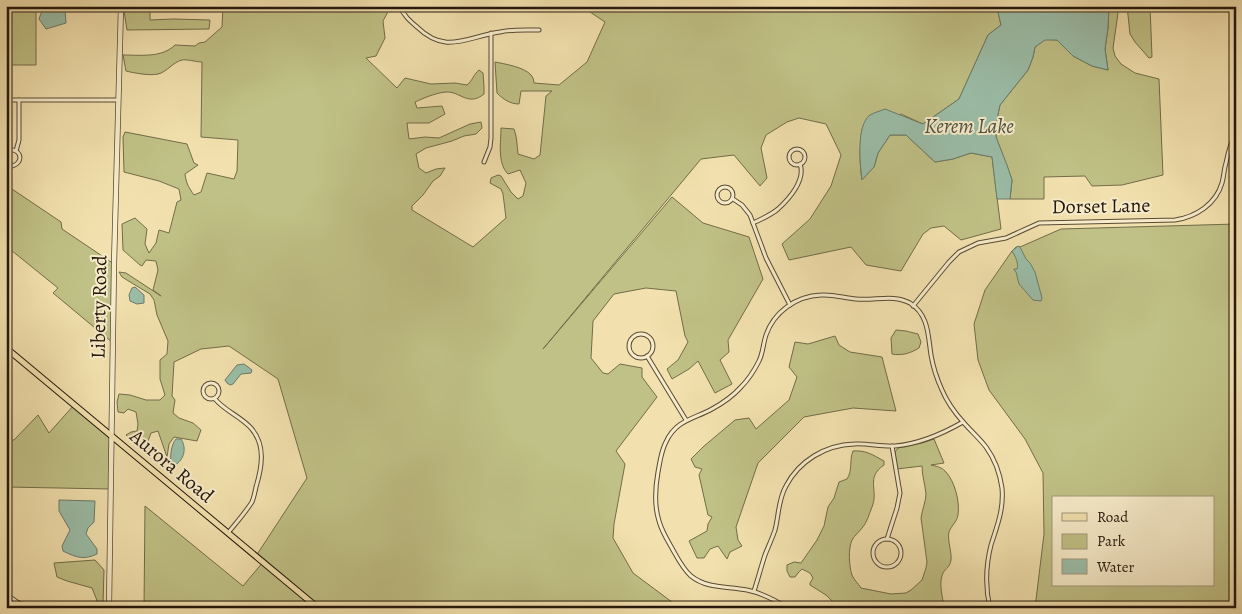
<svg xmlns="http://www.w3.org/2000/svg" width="1242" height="614" font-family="Alegreya,serif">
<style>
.green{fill:#c0c186;stroke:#726c4a;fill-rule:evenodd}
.water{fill:#9bbea9;stroke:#6b7b6b}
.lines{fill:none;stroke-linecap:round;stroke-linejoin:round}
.minor-casing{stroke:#584a35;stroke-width:5}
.tertiary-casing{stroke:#584a35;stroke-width:6}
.primary-casing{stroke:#24170d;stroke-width:7}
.minor{stroke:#f7ecca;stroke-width:3}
.tertiary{stroke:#f7ecca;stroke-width:4.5}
.primary{stroke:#f2e1ae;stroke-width:5}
.labels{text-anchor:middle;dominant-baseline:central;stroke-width:4;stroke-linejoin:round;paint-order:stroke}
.street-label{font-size:20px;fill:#24170d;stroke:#f7ecca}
.water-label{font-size:21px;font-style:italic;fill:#4e5144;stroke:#f7ecca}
</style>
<rect width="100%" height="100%" fill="#f2e1ae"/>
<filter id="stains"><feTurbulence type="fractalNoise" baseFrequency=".004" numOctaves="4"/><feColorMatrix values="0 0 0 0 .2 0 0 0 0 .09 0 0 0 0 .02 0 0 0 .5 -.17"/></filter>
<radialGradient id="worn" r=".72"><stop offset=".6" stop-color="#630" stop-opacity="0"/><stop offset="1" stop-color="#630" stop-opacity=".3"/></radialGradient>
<g class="green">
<polygon points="11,6 40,6 36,9 36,65 9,65 9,8"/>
<path d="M 223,6 L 391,6 L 383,21 L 385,38 L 376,56 L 366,58 L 397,88 L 405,78 L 431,84 L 455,83 L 467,85 C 473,80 473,75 479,70 L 483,73 L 484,87 L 484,94 C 468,107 460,91 446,92 C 435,93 424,98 415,102 L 417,108 L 442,106 L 445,114 L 429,123 L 407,123 L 409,139 L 425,137 L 439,138 L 470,124 L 481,122 L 482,128 L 476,134 L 464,136 L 452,141 L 426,148 L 416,154 L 419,168 L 426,173 L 436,169 L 445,168 L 440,176 L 433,181 L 423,195 L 412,206 L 412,210 L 473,247 L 506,218 L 503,194 L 501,189 L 490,183 L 491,178 L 498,175 L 501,176 L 511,192 L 518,199 L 523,196 L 526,183 L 520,170 L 508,174 C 497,163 501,142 501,128 L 514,129 C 517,137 517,145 518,154 L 534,159 L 540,155 L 546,96 L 552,91 L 521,91 L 519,104 C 510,104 503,99 497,93 L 495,62 C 505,64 524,67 531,75 C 533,77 534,81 534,83 L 559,85 L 587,62 L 605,22 L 581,6 L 1017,6 L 998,12 L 1001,25 L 988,35 L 959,99 L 923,124 L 901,114 L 862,129 C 860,146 859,163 862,179 L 874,167 L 878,153 L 890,135 L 906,135 L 935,162 L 953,159 L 971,153 L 992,157 L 1001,229 L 961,240 L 944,226 L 931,228 L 923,234 L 901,271 L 866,265 L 851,247 L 789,260 L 782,244 L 810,219 L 831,186 L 841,155 L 826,124 L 799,118 L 787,122 L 766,135 L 761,148 L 767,178 L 760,186 L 734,155 L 701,159 L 543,349 L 672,197 L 703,223 L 749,237 L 763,279 L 728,340 L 729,352 L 720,360 L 732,384 L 715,393 L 698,361 L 689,369 L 672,379 L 667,369 L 678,360 L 688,342 L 685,336 L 676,291 L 646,288 L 614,294 L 593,321 L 591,358 L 603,373 L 608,374 L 620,364 L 642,368 L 642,377 L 657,397 L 616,451 L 625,464 L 614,524 L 613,538 L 633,573 L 680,608 L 144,608 L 145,506 L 243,586 L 263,562 L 256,556 L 307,478 L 278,379 L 229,346 L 201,349 L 174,362 L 172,396 L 175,400 L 173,413 L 179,418 L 193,423 L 201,430 L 197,441 L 174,437 L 169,444 L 167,457 L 158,431 L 151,433 L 148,441 L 150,448 L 148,454 L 126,435 L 131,432 L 137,431 L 138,424 L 136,412 L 128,409 L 124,413 L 118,412 L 117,402 L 119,394 L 130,395 L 146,400 L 160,400 L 165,395 L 160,379 L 160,360 L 167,354 L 168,341 L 157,315 L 154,300 L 150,294 L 122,277 L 119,272 L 126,273 L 161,296 L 153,290 L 158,270 L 156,261 L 146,260 L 142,266 L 140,265 L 123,250 L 122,224 L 135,218 L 147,229 L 145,244 L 149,253 L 156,243 L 159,230 L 169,233 L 177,202 L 181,200 L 179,189 L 159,181 L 124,172 L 123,137 L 125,132 L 187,144 L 194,163 L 198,165 L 185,174 C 186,183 189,188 194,195 L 201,192 L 207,173 L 234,179 L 237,171 L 238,140 L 201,137 L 202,62 C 197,62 186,59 182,60 C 173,62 167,72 158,74 C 150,76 134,73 126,71 L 123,55 C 141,55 162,58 175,45 L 195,46 L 199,43 L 205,42 L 222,27 Z"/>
<polygon points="1109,6 1119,6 1113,48 1115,56 1121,64 1135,73 1159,79 1163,175 1122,185 1092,186 1085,176 1044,177 1044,199 1010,199 1012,180 996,137 996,124 1000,105 1028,70 1033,57 1035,47 1045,39 1057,40 1073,56 1092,66 1108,70 1105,49 1108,28"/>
<polygon points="1127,6 1150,6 1152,57 1149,58 1135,42 1130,34"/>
<polygon points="150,9 150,20 173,19 210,20 209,29 127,30 124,11"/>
<polygon points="6,185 61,222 62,229 114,264 113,343 53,293 58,288 6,246"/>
<path d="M 1236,224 L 1236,608 L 1035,608 L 1044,534 L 1043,473 L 1025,439 L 989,390 L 978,360 L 974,324 L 985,290 L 1012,251 L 1016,247 L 1020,247 L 1061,229 ZM 1053,498 L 1213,498 L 1213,585 L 1053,585 Z"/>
<path d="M 896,330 L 906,331 L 918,334 L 921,342 L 919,348 C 911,353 902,356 892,354 L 891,338 Z"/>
<polygon points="835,336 839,345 850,352 882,357 896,411 853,408 804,417 758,463 736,527 738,540 742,546 730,552 727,559 718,546 710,549 704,558 697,558 689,541 707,531 708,524 712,517 708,515 699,475 702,469 695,467 691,459 703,447 735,420 749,418 756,429 789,400 797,377 789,367 795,342 808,344"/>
<polygon points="74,405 112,437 111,489 6,487 6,440 14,440 38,415 49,433"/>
<path d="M 934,439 L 944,463 L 931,465 C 936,466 941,467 945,471 C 955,481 960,502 958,515 C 957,522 951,526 949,532 C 947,540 952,552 951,560 C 950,567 946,568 943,573 C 938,583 943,597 944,608 L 839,608 L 826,595 L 810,585 L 810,583 L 813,578 L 810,573 L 802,569 L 798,573 L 795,577 L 790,577 L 787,571 L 787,565 L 794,562 L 801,563 L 817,540 L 824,526 L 828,507 L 834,498 L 839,482 L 847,479 C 853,470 849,461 853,451 C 866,450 873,455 884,461 L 884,465 C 865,478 879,490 872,507 C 869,514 867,523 862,528 C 859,532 855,535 852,540 C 848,549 849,566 852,575 C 854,580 858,583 861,588 L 891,594 L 906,593 L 911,590 L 922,580 L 926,568 L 927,562 L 921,518 C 922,510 926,501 926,494 C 925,484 922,476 922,466 L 897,469 L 895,452 L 899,447 L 922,443 Z"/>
<polygon points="95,560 104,570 103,604 98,603 92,588 67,581 57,577 54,563"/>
</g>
<g class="water">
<path d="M 1017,6 L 1109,6 L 1108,28 L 1105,49 L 1108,70 L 1092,66 L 1073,56 L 1057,40 L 1045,40 L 1035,47 L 1033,57 L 1028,70 L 1000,105 L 996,124 L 996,137 L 1007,165 L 1012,180 L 1010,199 L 997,199 L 992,157 L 971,153 L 953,159 L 935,162 L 906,135 L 890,135 L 878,153 L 874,167 L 862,180 C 860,164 856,125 870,115 C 875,112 881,111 885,109 L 923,124 L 959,99 L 988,35 L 1001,25 L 998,12 Z"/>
<polygon points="52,7 65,10 66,23 46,29 39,19 43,8"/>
<path d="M 1018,246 L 1020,247 L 1026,259 L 1030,263 L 1035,272 L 1042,298 L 1041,301 L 1033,300 L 1019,284 L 1016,272 L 1014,270 L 1014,269 L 1017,269 C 1019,263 1015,256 1012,251 Z"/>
<polygon points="135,287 144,295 144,303 137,304 130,301 129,295 132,288"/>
<polygon points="244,364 252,370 251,373 241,374 233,384 230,385 227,383 225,380 237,365"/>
<path d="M 176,439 L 181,439 C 187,448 184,460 175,465 L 171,464 C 170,456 171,445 176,439 Z"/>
<path d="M 59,500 L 95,501 L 94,522 L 88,528 L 86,534 L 97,549 L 97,554 C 84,560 77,558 63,551 L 62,546 L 70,530 L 59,511 Z"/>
</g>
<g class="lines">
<g class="minor-casing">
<g id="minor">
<path d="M 400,6 C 403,15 410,21 417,27 C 446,55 466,37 500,32 C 513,29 526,30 539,30"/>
<polyline points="6,100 118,100"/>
<circle cx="797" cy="157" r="8"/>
<polyline points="6,151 10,149 16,151"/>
<polyline points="484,162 490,147 491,138 491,33"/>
<path d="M 6,163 L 12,166 C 20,164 23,156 16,151 L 19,140 L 19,100"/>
<circle cx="725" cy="195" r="8"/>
<polyline points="733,199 742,205 750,215 766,258 790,305"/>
<path d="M 753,223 C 762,219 771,215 778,209 C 789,199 806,180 800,164"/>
<path d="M 913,306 L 949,262 L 959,252 L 978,243 L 1006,238 L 1039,223 L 1175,220 C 1196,217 1216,204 1222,183 C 1224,176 1224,169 1226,163 C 1228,153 1231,142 1236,133"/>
<circle cx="641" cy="346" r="12"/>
<polyline points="647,356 686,420"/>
<circle cx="211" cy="391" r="8"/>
<path d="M 215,399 C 225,411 240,416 251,428 C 266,445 262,467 256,487 C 255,492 254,497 252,502 C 245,513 236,523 228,533"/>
<polyline points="887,539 897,508 900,493 892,446"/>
<circle cx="887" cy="553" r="14"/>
<polyline points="6,540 8,545 6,549"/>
<path d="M 754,591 C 758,579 761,567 765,555 C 768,547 772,539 775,530 C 779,515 778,500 786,486 C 799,461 825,445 854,444 C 868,443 881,447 895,446 C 920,444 942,434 963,422"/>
<polyline points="6,594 17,602 28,608"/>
<path d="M 788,608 C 775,600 762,593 747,590 C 728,586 707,589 691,576 C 683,569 678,559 673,550 C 668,541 662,532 659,521 C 654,505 655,489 658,472 C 660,462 661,451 666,442 C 676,420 694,419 712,409 C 723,403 733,396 741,387 C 748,380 754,371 759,361 C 763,353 763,344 766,335 C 774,312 796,296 821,295 C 833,294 844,298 856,299 C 875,301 893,294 910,303 C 929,315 928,336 931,355 C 933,367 937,379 942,390 C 947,402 955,413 964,423 C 971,431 979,438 986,447 C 994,458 1000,474 1002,488 C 1004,509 997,526 991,545 C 986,565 985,587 990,608"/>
</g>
</g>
<g class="tertiary-casing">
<polyline id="tertiary" points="109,608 114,264 121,6"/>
</g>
<g class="primary-casing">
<polyline id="primary" points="6,348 318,608"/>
</g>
<use href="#minor" class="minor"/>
<use href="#tertiary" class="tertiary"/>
<use href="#primary" class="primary"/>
</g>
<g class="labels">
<g class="street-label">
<text transform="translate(1101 206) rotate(-1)">Dorset Lane</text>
<text transform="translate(99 307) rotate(-89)">Liberty Road</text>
<text transform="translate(172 466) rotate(40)">Aurora Road</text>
</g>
<g class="water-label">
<text x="969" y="126">Kerem Lake</text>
</g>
</g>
<rect width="1242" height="614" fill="none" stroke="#f2e1ae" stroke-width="25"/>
<rect x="8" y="8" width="1227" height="599" fill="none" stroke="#24170d" stroke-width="2.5"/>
<rect x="12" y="12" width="1217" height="589" fill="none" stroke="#24170d"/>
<rect x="1052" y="496" width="162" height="90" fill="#f7ecca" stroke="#a3977e"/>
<rect x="1062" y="513" width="25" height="8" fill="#f2e1ae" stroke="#a3977e"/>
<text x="1097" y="522" font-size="15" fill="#24170d">Road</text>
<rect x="1062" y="534" width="25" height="15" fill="#c0c186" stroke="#a3977e"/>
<text x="1097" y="546" font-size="15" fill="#24170d">Park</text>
<rect x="1062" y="559" width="25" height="15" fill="#9bbea9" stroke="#a3977e"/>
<text x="1097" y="572" font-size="15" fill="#24170d">Water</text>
<rect width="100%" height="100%" filter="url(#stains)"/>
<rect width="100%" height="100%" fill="url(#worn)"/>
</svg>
